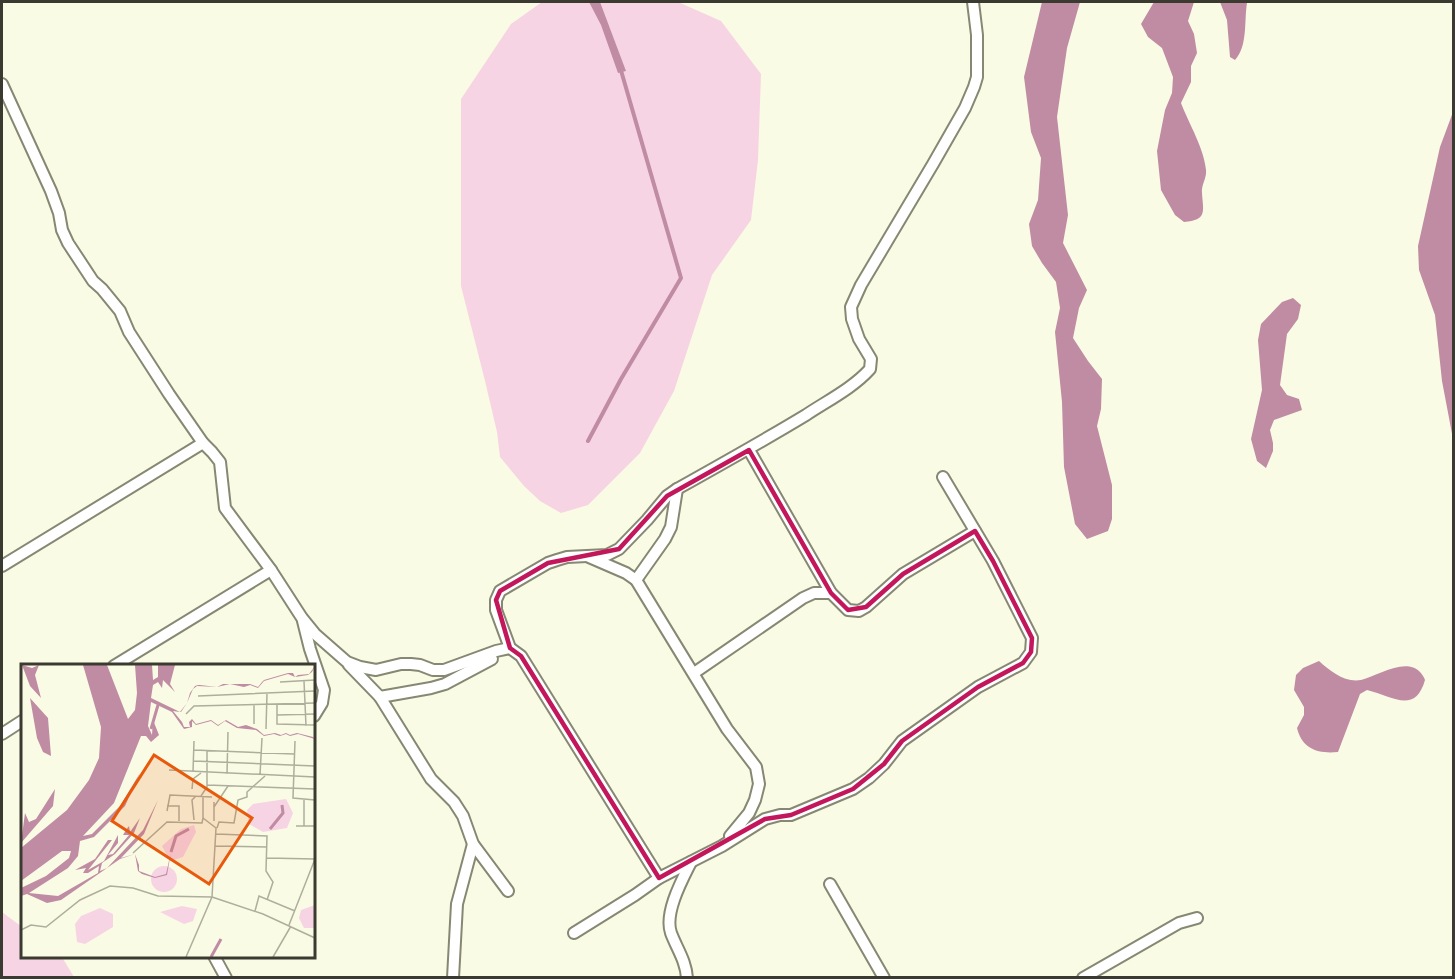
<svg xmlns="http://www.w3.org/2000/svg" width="1455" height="979" font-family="Merriweather,serif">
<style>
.green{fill:#f7d4e4}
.water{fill:#bf8ca4}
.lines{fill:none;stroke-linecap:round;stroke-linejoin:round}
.stream{stroke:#bf8ca4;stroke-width:4}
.minor-casing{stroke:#878873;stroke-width:14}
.minor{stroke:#fff;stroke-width:10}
.marked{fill:none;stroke:#c2185b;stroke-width:4.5;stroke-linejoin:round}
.inset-river{fill:none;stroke:#bf8ca4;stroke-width:3}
.inset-road{fill:none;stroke:#adae9c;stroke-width:1.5}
.view{fill:#e8590c;fill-opacity:0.15;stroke:#e8590c;stroke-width:3}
.inset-edge{fill:none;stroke:#3a3a31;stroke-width:3}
</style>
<rect width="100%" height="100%" fill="#fafbe4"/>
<g class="green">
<polygon points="542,2 678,2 721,21 761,74 758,160 751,220 712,275 674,391 640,453 588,505 561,513 540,501 524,486 500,457 497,432 485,381 461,286 461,99 511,24"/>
<polygon points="2,912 22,927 22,956 62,957 74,977 2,977"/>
</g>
<g class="water">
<polygon points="589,2 600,2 626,71 618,73 601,25"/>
<polygon points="1042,2 1080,2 1067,48 1057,117 1068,215 1063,243 1087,290 1079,308 1073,338 1088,361 1102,379 1101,409 1097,426 1112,485 1112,519 1108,531 1087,539 1075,524 1064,467 1062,402 1055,332 1060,308 1056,282 1042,263 1032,246 1029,224 1038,200 1041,158 1031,132 1024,77"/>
<path d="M 1154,2 L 1194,2 L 1188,21 L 1194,34 L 1197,53 L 1191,66 L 1191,82 L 1181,103 C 1189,124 1204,148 1206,170 C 1207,178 1201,185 1202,193 C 1203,211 1208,220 1184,222 L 1175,215 L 1161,190 L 1157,151 L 1165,110 L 1172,93 L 1173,77 L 1162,48 L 1148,37 L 1141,24 Z"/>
<path d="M 1220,2 L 1247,3 C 1244,21 1248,46 1235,60 L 1230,57 L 1227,20 Z"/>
<polygon points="1453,112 1453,439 1442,381 1435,315 1419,270 1418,246 1440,147"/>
<polygon points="1293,298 1301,305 1298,319 1287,334 1280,385 1287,395 1299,399 1302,410 1274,420 1270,430 1273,443 1273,451 1266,468 1257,461 1251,439 1262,390 1258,340 1261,324 1282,302"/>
<path d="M 1319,661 C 1330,671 1345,683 1361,680 C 1378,676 1405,657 1420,672 C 1422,674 1424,677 1425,680 C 1415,715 1392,696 1367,690 L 1360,694 L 1338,752 C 1318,754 1302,749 1297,728 L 1304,715 L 1304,707 L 1294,690 L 1296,675 L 1303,668 Z"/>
</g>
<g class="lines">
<polyline class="stream" points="588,441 621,379 681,278 620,67"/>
<g class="minor-casing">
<g id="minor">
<polyline points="2,84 51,191 59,213 62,230 68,243 93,281 102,289 120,311 129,332 169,394 203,443 212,452 220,462 225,508 271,570 302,618 315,634 347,662 360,667 376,670 401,664 411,664 420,665 433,670 444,670 496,651 510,648"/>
<polyline points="749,450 831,593 848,610 859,611 866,607 903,574 975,531"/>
<polyline points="589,557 626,573 636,580 727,729 756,767 759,784 755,800 749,813 730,836"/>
<polyline points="2,566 203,443"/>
<polyline points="636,580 665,539 671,527 677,489"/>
<polyline points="303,621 310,649 324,690 322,703 314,716"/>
<polyline points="349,665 380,697 431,688 445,684 492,659"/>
<polyline points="114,666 271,570"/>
<polyline points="694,673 803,598 814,593 831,593"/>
<polyline points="380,697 431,779 454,802 463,816 473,844 508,891"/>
<polyline points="2,734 22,721"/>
<path d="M 659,878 L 521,656 L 510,648 L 496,610 L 496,600 L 500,591 L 548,563 L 557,560 L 567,557 L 607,555 L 619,549 L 647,520 L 667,496 L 677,489 C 720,465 763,441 806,415 C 827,401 853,388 870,369 L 871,359 L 859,339 L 852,319 L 851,307 L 861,285 L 933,164 L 965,108 L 974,87 L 977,77 L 977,35 L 973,2"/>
<polyline points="830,884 884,978"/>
<polyline points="574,933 635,895 659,878 722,846 765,819 780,815 791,815 853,789 869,778 884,764 902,741 978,687 1023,663 1031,652 1032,638 993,561 943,477"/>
<polyline points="214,956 226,978"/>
<polyline points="453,978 457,904 473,844"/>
<path d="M 687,978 C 686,961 677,949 671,933 C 664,913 682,880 691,862"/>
<polyline points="1083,978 1179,923 1197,918"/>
</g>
</g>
<use href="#minor" class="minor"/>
</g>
<path class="marked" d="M 749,450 L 831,593 L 848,610 L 866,607 L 903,574 L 975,531 L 993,561 L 1032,638 L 1031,652 L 1023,663 L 978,687 L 902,741 L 884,764 L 853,789 L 791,815 L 765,819 L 659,878 L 521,656 L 510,648 L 496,600 L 500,591 L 548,563 L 619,549 L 667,496 Z"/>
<g transform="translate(21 664)">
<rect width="294" height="294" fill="#fafbe4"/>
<path d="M 265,135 L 272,149 L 266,164 L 242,168 L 228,160 L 226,146 L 232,140 ZM 173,161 L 175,168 L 162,193 L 149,197 L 141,182 L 160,165 ZM130 215a13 13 0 1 1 26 0a13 13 0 1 1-26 0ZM 294,241 L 294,264 L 283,264 L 278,254 L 280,246 ZM 161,242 L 176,245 L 172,257 L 163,260 L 139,248 ZM 79,244 L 92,250 L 92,263 L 64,280 L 56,278 L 54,260 L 60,252 Z" fill="#f7d4e4"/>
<path d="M 1,1 L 11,4 L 18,1 L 14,11 L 20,34 L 9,22 ZM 62,1 L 86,1 L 107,55 L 114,46 L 116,29 L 114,1 L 131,1 L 132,16 L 137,13 L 137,1 L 154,1 L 149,20 L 154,28 L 142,16 L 141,24 L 137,18 L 132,21 L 130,34 L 159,48 L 166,39 L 169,29 L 174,22 L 177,21 L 179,21 L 196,23 L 202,20 L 229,20 L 237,23 L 241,18 L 243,16 L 267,9 L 272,9 L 274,13 L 277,11 L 288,10 L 294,2 L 291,8 L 287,11 L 274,13 L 267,10 L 243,17 L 237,24 L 229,21 L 223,23 L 209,20 L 196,23 L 176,22 L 172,25 L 166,39 L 160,48 L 159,48 L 152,47 L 161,58 L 163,63 L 169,63 L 168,58 L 171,55 L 175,60 L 190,56 L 197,61 L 205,56 L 217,63 L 225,61 L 236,65 L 243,71 L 254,69 L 260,71 L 265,69 L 269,71 L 276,69 L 292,73 L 294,75 L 277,70 L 269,72 L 265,70 L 259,72 L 253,70 L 243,72 L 235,66 L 216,64 L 204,57 L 197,62 L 190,57 L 175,61 L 171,57 L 171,63 L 163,65 L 151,48 L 130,38 L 127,62 L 131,71 L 132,56 L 138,71 L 130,78 L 125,72 L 120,72 L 93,139 L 62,172 L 71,170 L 99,142 L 119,109 L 104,142 L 73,173 L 59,177 L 57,192 L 47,204 L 8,229 L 37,232 L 77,209 L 78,202 L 67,209 L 62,209 L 65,204 L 54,206 L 74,195 L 87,176 L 91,176 L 67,206 L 83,197 L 97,171 L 97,179 L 87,191 L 92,190 L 108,171 L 102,171 L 105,166 L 108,162 L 109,168 L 119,154 L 113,169 L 94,190 L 81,199 L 79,207 L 86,204 L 122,166 L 137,136 L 123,170 L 100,194 L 114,190 L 118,201 L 118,207 L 134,213 L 145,210 L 150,188 L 146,211 L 134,214 L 121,210 L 117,207 L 114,190 L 99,195 L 40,236 L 26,239 L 6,230 L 0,232 L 0,224 L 25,212 L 48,194 L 50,187 L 41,187 L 0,217 L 0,184 L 46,146 L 68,116 L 78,94 L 80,63 ZM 9,34 L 27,54 L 30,92 L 22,88 L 16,74 ZM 34,125 L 32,142 L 0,179 L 4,149 L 8,158 L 15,155 Z" fill="#bf8ca4"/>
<path class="inset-river" d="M 130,65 L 137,41M 249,165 L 262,149 L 261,141M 150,188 L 155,172 L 168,165M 190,293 L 200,275"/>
<path class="inset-road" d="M 283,17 L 285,62M 259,18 L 294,16M 177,32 L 294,27M 256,40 L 256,60 L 294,61M 165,50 L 173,42 L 294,39M 256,51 L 294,50M 233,60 L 233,41M 245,65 L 246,29M 274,77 L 272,134 L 294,136M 173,86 L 273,90M 173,97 L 294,102M 148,106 L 294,113M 172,108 L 173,77M 206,110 L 207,68M 239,111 L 241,74M 186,121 L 294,125M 171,125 L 172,115 L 180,109M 180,132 L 186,123 L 186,86M 193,138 L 193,157M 146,142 L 158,142 L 158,157M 193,143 L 207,122M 146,147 L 149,131 L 191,133M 182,154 L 182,133M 173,156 L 171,136 L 175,132M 275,162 L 294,162M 283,162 L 283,136M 196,164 L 198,158 L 213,159 L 217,136 L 226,133 L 226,128 L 244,112M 195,170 L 246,172 L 245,207 L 252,218 L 246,236M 194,182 L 246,183M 112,189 L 146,158 L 181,159 L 182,154M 246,194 L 294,195M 234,247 L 238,232 L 274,247M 268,261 L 294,195M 0,266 L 10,261 L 25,263 L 59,236 L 89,222 L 112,224 L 137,232 L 191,233 L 195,164 L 182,154M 165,293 L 191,233 L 242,250 L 294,274M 252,293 L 270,262"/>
<path class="view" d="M 133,91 L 231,154 L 188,220 L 91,157 Z"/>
<rect width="294" height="294" class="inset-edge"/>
</g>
<rect width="1455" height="979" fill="none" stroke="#3a3a31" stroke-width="6"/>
</svg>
